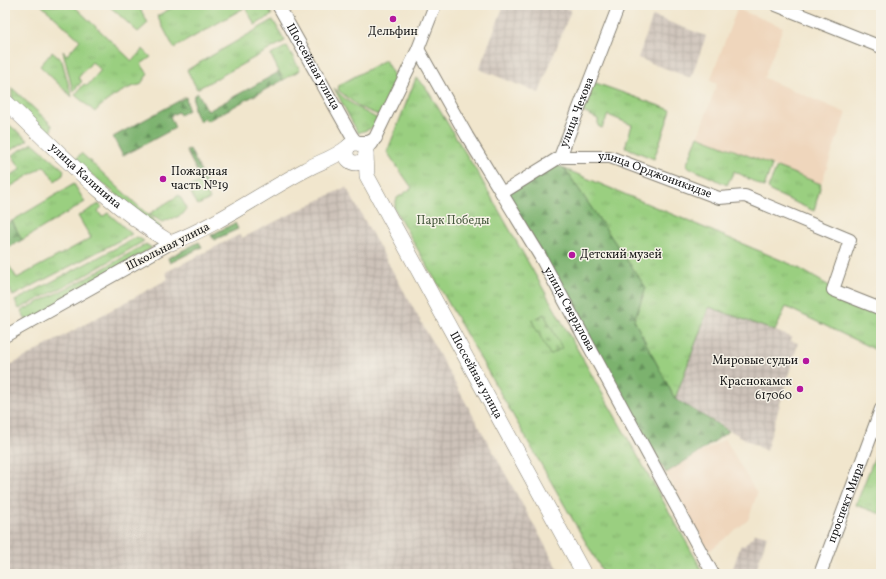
<svg xmlns="http://www.w3.org/2000/svg" width="886" height="579" font-family="Vollkorn,serif">
<style>
.built{fill:#efd6bc}
.industrial{fill:url(#industrial-grid)}
.grass{fill:url(#grass-tufts);stroke:#5b764e}
.forest{fill:url(#forest-firs);stroke:#4c6745}
.cemetery{fill:url(#cemetery-stones);stroke:#5b764e}
.lines{fill:none;stroke-linecap:round;stroke-linejoin:round}
.minor-casing{stroke:#868174;stroke-width:14}
.major-casing{stroke:#868174;stroke-width:16}
.minor{stroke:#fff;stroke-width:12}
.major{stroke:#fff;stroke-width:15}
.poi-dot{fill:#b5179e;stroke:#f7f3e8;stroke-width:1.5}
.labels{text-anchor:middle;dominant-baseline:central;stroke-width:3;stroke-linejoin:round;paint-order:stroke}
.poi-label{font-size:12px;fill:#1c1c1c;stroke:#f7f3e8;text-anchor:start}
.street-label{font-size:12px;fill:#1c1c1c;stroke:#f7f3e8}
.park-label{font-size:12px;fill:#485b3f;stroke:#f7f3e8}
</style>
<defs>
<pattern id="industrial-grid" width="8" height="8" patternUnits="userSpaceOnUse"><rect width="8" height="8" fill="#cdc2b9"/><path d="M0 4h8M4 0v8" fill="none" stroke="#afa69e"/></pattern>
<pattern id="grass-tufts" width="24" height="20" patternUnits="userSpaceOnUse"><rect width="24" height="20" fill="#9acf80"/><path d="M3 7l-1-3M5 7V3M7 7l1-3M15 17l-1-3M17 17v-4M19 17l1-3" fill="none" stroke="#84b16e"/></pattern>
<pattern id="forest-firs" width="22" height="20" patternUnits="userSpaceOnUse"><rect width="22" height="20" fill="#7bb26e"/><path d="M5 1l3.5 6h-7zM16 11l3.5 6h-7z" fill="#64905a"/></pattern>
<pattern id="cemetery-stones" width="16" height="16" patternUnits="userSpaceOnUse"><rect width="16" height="16" fill="#9acf80"/><path d="M2 7V4a2 2 0 0 1 4 0v3zM10 15v-3a2 2 0 0 1 4 0v3z" fill="#84b16e"/></pattern>
</defs>
<rect width="100%" height="100%" fill="#f7f3e8"/>
<filter id="ink" filterUnits="userSpaceOnUse"><feTurbulence type="fractalNoise" baseFrequency=".025" numOctaves="2"/><feDisplacementMap in="SourceGraphic" scale="8" xChannelSelector="R" yChannelSelector="G"/><feConvolveMatrix kernelMatrix="1 2 1 2 8 2 1 2 1" color-interpolation-filters="sRGB"/></filter>
<filter id="wash" filterUnits="userSpaceOnUse"><feTurbulence type="fractalNoise" baseFrequency=".012" numOctaves="4" result="noise"/><feDisplacementMap in="SourceGraphic" scale="16" xChannelSelector="R" yChannelSelector="G"/><feGaussianBlur stdDeviation="0.9" result="paint"/><feColorMatrix in="noise" values="0 0 0 0 0 0 0 0 0 0 0 0 0 0 0 0 0 1.4 0 .05"/><feComposite in="paint" operator="in"/></filter>
<g filter="url(#wash)">
<rect width="100%" height="100%" fill="#f1e6cd"/>
<g class="built">
<polygon points="737,9 783,27 764,78 846,113 821,184 698,136 717,84 710,81"/>
<polygon points="725,439 757,494 748,520 709,551 666,473"/>
</g>
<g class="industrial">
<polygon points="504,5 558,5 571,10 539,93 479,69"/>
<polygon points="653,16 706,36 691,78 638,58"/>
<polygon points="346,187 561,574 5,574 5,368 168,279 166,272 241,234 242,238"/>
<polygon points="709,307 791,337 791,341 798,343 766,451 675,399"/>
<polygon points="756,533 767,536 755,574 731,574 741,545 744,546"/>
</g>
<g class="grass">
<path d="M 41,5 L 73,5 L 132,61 L 143,49 L 151,57 L 141,64 L 148,74 L 140,85 C 127,86 103,102 95,112 L 75,95 L 84,84 L 87,86 L 101,70 L 92,62 L 78,78 L 82,81 L 73,92 L 63,51 L 67,55 L 80,40 Z"/>
<polygon points="108,5 138,5 148,23 138,32"/>
<polygon points="177,5 243,5 244,8 174,48 157,16"/>
<polygon points="244,5 266,5 272,15 255,25"/>
<polygon points="273,20 285,41 197,89 187,70"/>
<polygon points="287,46 300,70 283,80 271,55"/>
<polygon points="52,52 62,61 72,97 40,66"/>
<polygon points="385,60 399,85 383,117 359,107 338,90 339,85"/>
<polygon points="416,78 425,86 480,177 697,561 703,574 604,574 394,208 397,198 412,188 387,152"/>
<polygon points="593,82 671,110 654,159 625,147 632,125 608,115 602,128 598,126 598,119 581,111"/>
<polygon points="12,88 52,125 51,137 12,100"/>
<path d="M 334,88 C 347,103 363,111 380,120 L 372,128 L 358,133 Z"/>
<polygon points="8,124 28,140 11,150 5,141 5,126"/>
<path d="M 698,136 L 772,165 L 764,187 C 753,182 745,176 734,171 L 727,185 L 686,166 Z"/>
<polygon points="33,143 64,170 63,175 55,181 44,166 5,190 5,179 21,169 12,155"/>
<polygon points="81,153 161,227 159,229 75,161"/>
<polygon points="777,167 821,184 814,211 772,192 768,188"/>
<polygon points="565,169 795,266 881,316 881,337 876,350 786,307 775,331 709,307 675,399 634,320 646,288"/>
<polygon points="201,181 210,199 198,205 194,200 189,187"/>
<polygon points="74,184 85,202 22,240 12,221"/>
<polygon points="179,195 185,205 186,210 183,214 177,217 162,222 149,214"/>
<polygon points="99,204 102,207 98,211 102,217 108,213 132,234 13,296 5,280 5,261 6,261 17,278 91,238 78,216"/>
<polygon points="137,237 144,241 79,279 19,309 15,301"/>
<polygon points="146,244 152,248 27,322 21,311 85,279"/>
<polygon points="881,440 881,514 856,505"/>
</g>
<g class="forest">
<path d="M 279,72 L 283,80 L 207,121 L 204,118 L 200,121 C 193,114 193,105 194,95 L 198,93 L 208,111 Z"/>
<polygon points="186,97 188,110 180,115 178,112 170,116 175,128 123,156 113,137"/>
<polygon points="190,149 209,189 207,191 186,150"/>
<polygon points="554,163 565,169 646,288 634,320 675,399 729,431 698,453 666,473 507,193"/>
<polygon points="12,221 22,240 5,250 5,225"/>
<polygon points="235,223 238,229 214,240 211,235"/>
<polygon points="199,242 202,247 170,263 168,258"/>
</g>
<polygon class="cemetery" points="544,314 562,348 550,355 532,321"/>
</g>
<g filter="url(#ink)">
<g class="lines">
<g class="minor-casing">
<g id="minor">
<path id="s1" d="M 278,5 L 351,135 L 356,142 L 368,142 L 376,138"/>
<polyline points="776,5 881,47"/>
<path id="s2" d="M 418,49 L 467,136 L 540,256 L 713,574"/>
<polyline points="372,144 418,49 435,5"/>
<path id="s3" d="M 560,157 L 610,157 L 719,198 L 745,196 L 850,240 L 833,290 L 881,309"/>
<path id="s4" d="M 502,193 L 560,157 L 619,5"/>
<polyline points="5,336 171,243"/>
<path id="s5" d="M 820,574 L 881,409"/>
</g>
</g>
<g class="major-casing">
<g id="major">
<path id="s6" d="M 5,101 C 58,151 108,205 171,243 C 219,224 260,194 305,170 C 319,162 335,158 348,147"/>
<circle cx="356" cy="153" r="10"/>
<path id="s7" d="M 366,154 L 367,176 L 584,574"/>
</g>
</g>
<use href="#minor" class="minor"/>
<use href="#major" class="major"/>
</g>
</g>
<g class="poi-dot">
<circle cx="393" cy="19" r="4"/>
<circle cx="163" cy="179" r="4"/>
<circle cx="572" cy="255" r="4"/>
<circle cx="806" cy="361" r="4"/>
<circle cx="800" cy="389" r="4"/>
</g>
<g class="labels">
<g class="poi-label">
<text x="393" y="32" text-anchor="middle">Дельфин</text>
<text x="171" y="172">Пожарная<tspan x="171" dy="14">часть №19</tspan></text>
<text x="580" y="255">Детский музей</text>
<text x="798" y="361" text-anchor="end">Мировые судьи</text>
<text x="792" y="382" text-anchor="end">Краснокамск<tspan x="792" dy="14">617060</tspan></text>
</g>
<g class="street-label">
<text stroke="none"><textPath href="#s1" startOffset="71">Шоссейная улица</textPath></text>
<text stroke="none"><textPath href="#s4" startOffset="116">улица Чехова</textPath></text>
<text stroke="none"><textPath href="#s6" startOffset="110">улица Калинина</textPath></text>
<text stroke="none"><textPath href="#s3" startOffset="98">улица Орджоникидзе</textPath></text>
<text transform="translate(168 247) rotate(-27)">Школьная улица</text>
<text stroke="none"><textPath href="#s2" startOffset="301">улица Свердлова</textPath></text>
<text stroke="none"><textPath href="#s7" startOffset="249">Шоссейная улица</textPath></text>
<text stroke="none"><textPath href="#s5" startOffset="76">проспект Мира</textPath></text>
</g>
<g class="park-label">
<text x="453" y="221">Парк Победы</text>
</g>
</g>
<rect width="886" height="579" fill="none" stroke="#f7f3e8" stroke-width="20"/>
</svg>
